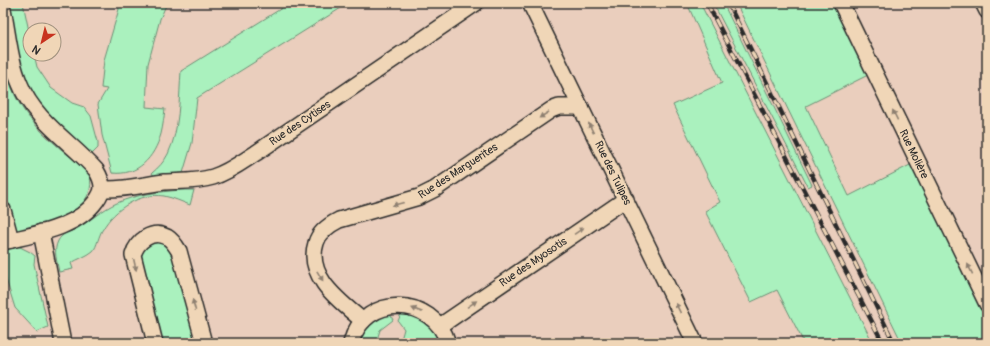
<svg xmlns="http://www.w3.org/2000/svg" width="990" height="346" font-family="Pangolin,sans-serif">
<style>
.green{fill:#aaf1be;stroke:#6a8e74}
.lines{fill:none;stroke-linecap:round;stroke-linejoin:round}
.minor-casing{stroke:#2b2b2b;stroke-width:18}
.minor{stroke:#f0d6b7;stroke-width:15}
.rail-casing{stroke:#2b2b2b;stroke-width:4.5}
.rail{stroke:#f0d6b7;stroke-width:3;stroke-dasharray:9;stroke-linecap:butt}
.oneway{fill:#8e8071}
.labels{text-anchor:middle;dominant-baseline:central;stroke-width:4;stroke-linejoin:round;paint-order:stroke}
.street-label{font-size:11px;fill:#2b2b2b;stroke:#f0d6b7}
</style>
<rect width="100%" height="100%" fill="#eacebd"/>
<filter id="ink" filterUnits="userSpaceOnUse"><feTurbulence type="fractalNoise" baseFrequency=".025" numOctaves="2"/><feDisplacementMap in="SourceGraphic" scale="8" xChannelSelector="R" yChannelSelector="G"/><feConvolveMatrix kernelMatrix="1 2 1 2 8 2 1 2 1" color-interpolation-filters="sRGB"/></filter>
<g filter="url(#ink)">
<g class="green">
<path d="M 10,3 L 23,3 L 30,36 L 30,54 L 34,54 L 37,67 L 51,88 L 72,103 L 84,107 L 91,116 L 98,142 L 98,148 L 92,154 C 71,135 43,116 30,90 C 18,66 15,30 10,3 Z"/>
<path d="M 117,3 L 167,3 L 160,19 L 148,64 L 146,107 L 165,109 C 164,117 163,126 161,134 C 154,158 138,176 112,173 L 102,135 L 98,104 L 107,89 L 101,88 L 104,60 L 119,9 Z"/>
<path d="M 290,3 L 349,3 L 197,98 L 192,143 L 183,173 L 154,176 L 152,173 C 158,168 164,162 168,154 C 180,129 179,98 181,71 Z"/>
<polygon points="687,3 700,3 873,343 804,343 777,290 751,302 705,211 720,202 673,105 722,83"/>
<polygon points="713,3 723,3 812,185 808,187"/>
<polygon points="736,3 838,3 872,73 806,106 849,196 914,163 987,316 987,343 902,343"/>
<path d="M 3,49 C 6,61 7,76 12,88 C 26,125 60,147 88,172 C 99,195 74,215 54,222 C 42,226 28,228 15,231 L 3,188 Z"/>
<path d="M 181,190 L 194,190 L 190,205 C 182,202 174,198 164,196 C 141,192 114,209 103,229 C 99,234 97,247 93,251 C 87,256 78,259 71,263 L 73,269 L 59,272 C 57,261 53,251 58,241 C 62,233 70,232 78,228 C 91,220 103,209 117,203 C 137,194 159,192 181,190 Z"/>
<polygon points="156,239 172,247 198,343 160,343 140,250"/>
<polygon points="18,246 30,252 35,256 34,264 48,327 37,332 15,308 5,276 3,276 3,250"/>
<polygon points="389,312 393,320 380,330 376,343 355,343 367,324"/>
<polygon points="401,314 423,318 443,343 400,343 404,329 398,321"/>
</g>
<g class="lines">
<g class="minor-casing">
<g id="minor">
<polyline points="530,3 695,343"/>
<polyline points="841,3 987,304"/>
<polyline points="983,3 987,11"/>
<path d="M 3,9 C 8,34 10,61 20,84 C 34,120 71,142 96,170 C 99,175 102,181 102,187 C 102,193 99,197 96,201 C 76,229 34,234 3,242"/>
<path d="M 103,189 C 124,190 143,185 164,182 C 180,181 197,182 213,177 C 229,172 242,162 256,153 L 476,3"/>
<polyline points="3,210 11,240"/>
<polyline points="41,232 63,343"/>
<path d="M 363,321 C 341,302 305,277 316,243 C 319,232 329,225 339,220 L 419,197 L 435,189 L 551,110 L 559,107 L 581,107"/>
<polyline points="440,326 626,199"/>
<path d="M 155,343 L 133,255 C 137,241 152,229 167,237 C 172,240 176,246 179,251 L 204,343"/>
<path d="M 351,343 C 364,293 433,295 448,343"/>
</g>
</g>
<use href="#minor" class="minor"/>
<g class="rail-casing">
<g id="rail">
<polyline points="707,3 883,343"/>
<polyline points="728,3 894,343"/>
</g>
</g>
<use href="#rail" class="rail"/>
</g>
<defs><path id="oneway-solid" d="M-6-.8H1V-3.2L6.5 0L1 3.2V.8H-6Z"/></defs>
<g class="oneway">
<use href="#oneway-solid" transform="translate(544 115) rotate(148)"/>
<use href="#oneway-solid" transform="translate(895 115) rotate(-116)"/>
<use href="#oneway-solid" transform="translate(591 128) rotate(-116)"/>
<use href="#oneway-solid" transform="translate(398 204) rotate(165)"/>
<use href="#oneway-solid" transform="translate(579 231) rotate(-34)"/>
<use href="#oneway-solid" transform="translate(135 265) rotate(77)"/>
<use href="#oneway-solid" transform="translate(970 269) rotate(-116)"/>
<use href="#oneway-solid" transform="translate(320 276) rotate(59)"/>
<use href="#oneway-solid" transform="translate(472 304) rotate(-34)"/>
<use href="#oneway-solid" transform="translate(194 305) rotate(-105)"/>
<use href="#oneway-solid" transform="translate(678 308) rotate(-116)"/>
<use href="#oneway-solid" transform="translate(417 310) rotate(-159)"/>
</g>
</g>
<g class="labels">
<g class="street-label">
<text transform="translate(300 123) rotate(-34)">Rue des Cytises</text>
<text transform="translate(914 154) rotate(64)">Rue Molière</text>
<text transform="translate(458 171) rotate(-33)">Rue des Marguerites</text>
<text transform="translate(613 173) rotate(64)">Rue des Tulipes</text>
<text transform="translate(533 262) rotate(-34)">Rue des Myosotis</text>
</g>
</g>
<rect width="990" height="346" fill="none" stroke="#f0d6b7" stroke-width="16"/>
<rect x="8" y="8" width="974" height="330" fill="none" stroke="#2b2b2b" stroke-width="1.5" filter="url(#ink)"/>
<g transform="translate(42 42) rotate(215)"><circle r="19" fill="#f0d6b7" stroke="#a1927f"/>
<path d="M0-3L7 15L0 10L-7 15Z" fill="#c8321e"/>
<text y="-6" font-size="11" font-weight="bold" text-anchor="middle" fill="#2b2b2b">N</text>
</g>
</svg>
